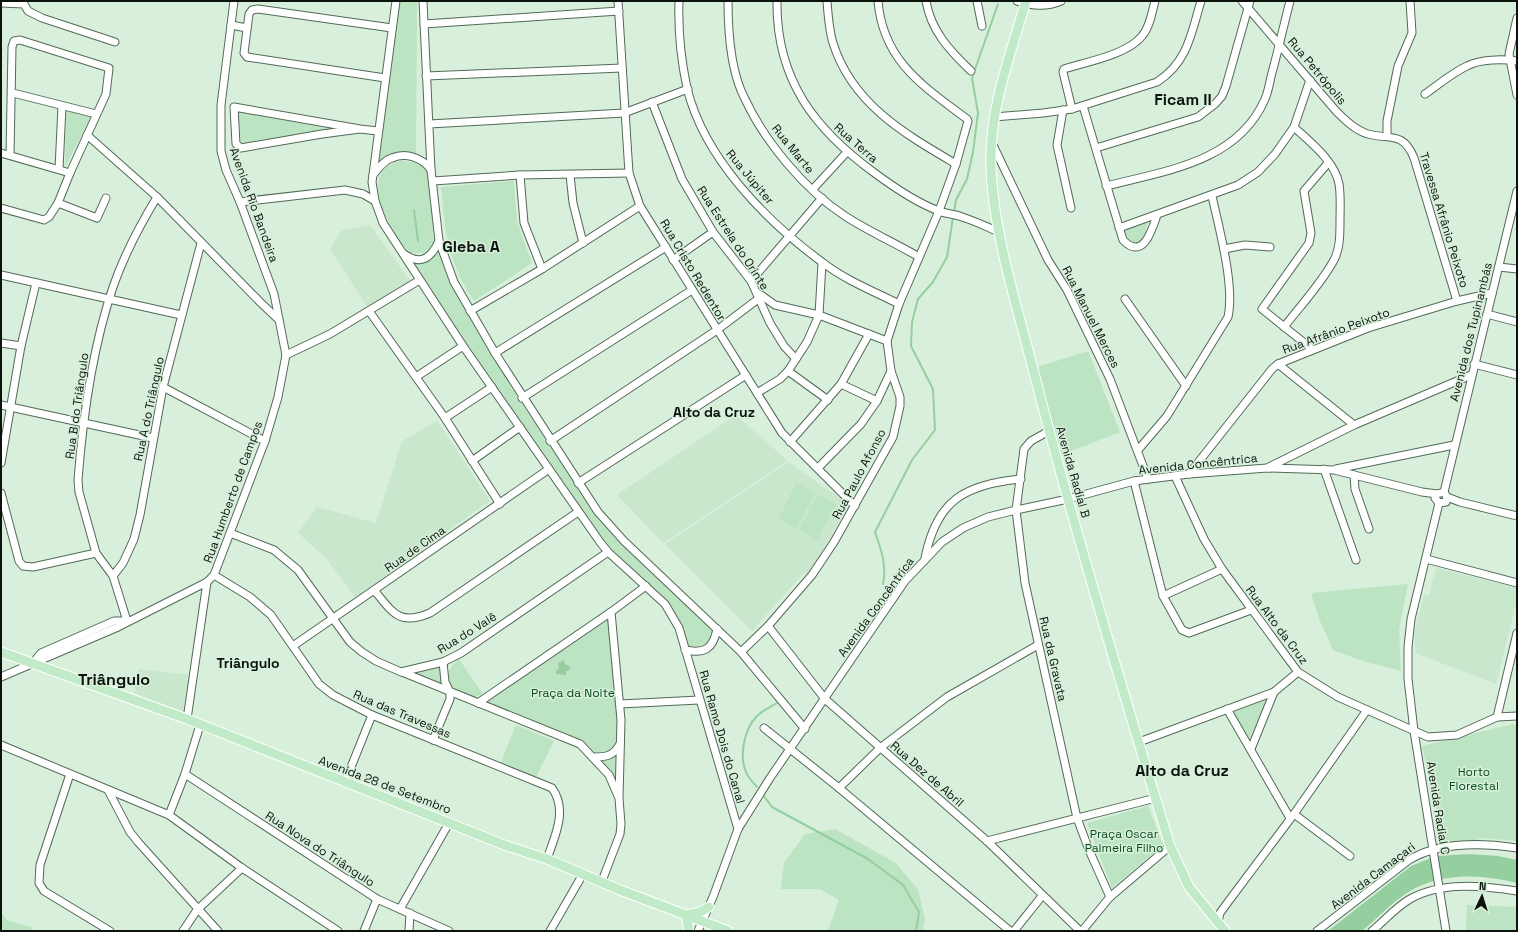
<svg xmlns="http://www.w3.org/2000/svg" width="1518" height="932" font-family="'Space Grotesk',sans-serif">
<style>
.built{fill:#c8e7cd}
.green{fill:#bce3c2}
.water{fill:#95ce9f}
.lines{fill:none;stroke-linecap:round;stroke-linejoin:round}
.stream{stroke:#95ce9f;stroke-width:2}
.minor-casing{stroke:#536957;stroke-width:9}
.major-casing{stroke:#fff;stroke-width:11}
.minor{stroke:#fff;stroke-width:7}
.major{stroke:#c1ebc8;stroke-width:9}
.labels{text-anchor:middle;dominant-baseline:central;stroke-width:3;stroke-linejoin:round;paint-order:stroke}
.street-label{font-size:12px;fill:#0b130c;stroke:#d8f0db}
.park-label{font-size:12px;fill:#0a4b20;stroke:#d8f0db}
.quarter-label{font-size:14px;font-weight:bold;fill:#0b130c;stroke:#d8f0db}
.district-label{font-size:16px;font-weight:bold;fill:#0b130c;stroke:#d8f0db}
</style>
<rect width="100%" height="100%" fill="#d8f0db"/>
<g class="built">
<polygon points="370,225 410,281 368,308 330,249 342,230"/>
<polygon points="736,415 788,461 663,543 617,495"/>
<polygon points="437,421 490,501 355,597 327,559 298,533 317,507 376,523 402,441"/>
<polygon points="789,462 849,505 807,576 805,572 752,631 665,544"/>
<polygon points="1436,568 1517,588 1517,599 1496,684 1415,653 1415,630 1424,594 1429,595"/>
<polygon points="138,669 188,675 183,712 134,693"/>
</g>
<g class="green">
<polygon points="397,1 417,1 416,158 391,158 377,171"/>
<polygon points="66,109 91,116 65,168"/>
<polygon points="238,111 335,130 241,144"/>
<path d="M 402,161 C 411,162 421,163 427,171 C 433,181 432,228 434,242 L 424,253 L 410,253 C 389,235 354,168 402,161 Z"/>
<path d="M 514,181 L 517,222 L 532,263 L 474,301 C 448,264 445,230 441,187 Z"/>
<polygon points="1148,218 1144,240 1138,245 1124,240 1120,229"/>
<path d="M 439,241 L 454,282 L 527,411 L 595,513 L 615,538 L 712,630 C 711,645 701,648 687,646 L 666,605 L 608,552 L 400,252 L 423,260 Z"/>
<polygon points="1088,351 1120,432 1059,456 1034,368"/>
<polygon points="796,483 815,493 796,529 779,519"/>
<polygon points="818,494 836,504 817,540 799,530"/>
<polygon points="1408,584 1399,629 1401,671 1360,660 1333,650 1320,621 1311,593"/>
<polygon points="609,617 619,719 618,793 613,774 580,742 483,703"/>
<path d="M 459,659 L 483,694 L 474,697 C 451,690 436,679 459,659 Z"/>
<polygon points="443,666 443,686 409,672 430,670"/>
<polygon points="1268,699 1249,739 1233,712"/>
<polygon points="1513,724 1517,726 1517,841 1483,838 1472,841 1443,842 1422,746"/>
<polygon points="516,725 554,741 536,777 501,762"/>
<polygon points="1148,806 1163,845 1112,888 1087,823"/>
<polygon points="835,829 896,863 918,890 925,919 923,931 828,931 839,900 820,889 781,889 784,863 805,834"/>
<polygon points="1467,905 1517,907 1517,931 1466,931"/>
<polygon points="1,913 7,920 31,927 33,931 1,931"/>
</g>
<g class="water">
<polygon points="564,660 565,664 570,667 570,669 566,672 566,675 556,674 556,670 559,669 558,663"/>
<path d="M 1469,854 L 1498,856 L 1517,860 L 1517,883 C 1480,874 1440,872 1407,893 C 1391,903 1377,919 1362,931 L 1328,931 L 1411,866 L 1436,856 Z"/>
</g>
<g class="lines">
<g class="stream">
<polyline points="414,210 418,241"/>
<polyline points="954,212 956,200 967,179 973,152 978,113 972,78 998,4"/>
<path d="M 883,584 C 887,566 881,549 875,532 L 912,460 L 935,430 L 933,389 L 911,346 L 912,322 L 918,299 L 933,282 L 947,257 L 953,217"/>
<path d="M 757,787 C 754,783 748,778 746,772 C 739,756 744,729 757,716 C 763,710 770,707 777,703"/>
<polyline points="764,796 772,807 868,859 903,885 919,912 916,931"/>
</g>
<g class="minor-casing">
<g id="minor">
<polyline points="396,1 372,182 375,201 383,223 463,346 600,542 608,552 665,604 679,628 738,829"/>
<polyline points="423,1 431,170 439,241 454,282 495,353 598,512 624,541 741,652 805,729"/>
<polyline points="618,1 629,173 640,206 782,433 855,506"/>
<path d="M 679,1 C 678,30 681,60 687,88 C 704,158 766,221 822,262 C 845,280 873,291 899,304"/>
<path d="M 728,1 C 728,32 730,71 745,99 C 765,142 805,190 845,216 C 868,231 895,243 919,257"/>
<path d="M 777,1 C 776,80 815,130 876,174 C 895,188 917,203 939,211 C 946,214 955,214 962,217 C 975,221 987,227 999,232"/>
<path d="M 827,1 C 828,15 829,30 833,43 C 852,104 905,134 956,164"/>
<path d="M 926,1 C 931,31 950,51 971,71"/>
<polyline points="977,1 982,26"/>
<path d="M 1017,1 C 1031,6 1047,7 1061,1"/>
<path d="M 1242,1 L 1336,111 C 1345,120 1355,130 1368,134 C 1390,140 1403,131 1414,158 L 1457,301"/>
<polyline points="1,3 24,4 28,11 42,18 115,42"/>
<polyline points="1517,18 1509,54 1517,95"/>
<polyline points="424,24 619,11"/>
<polyline points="231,25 247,28"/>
<polyline points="426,76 622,68"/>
<polyline points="385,78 247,57 244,53 249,14 252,10 258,9 392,28"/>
<polyline points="13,93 96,114"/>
<path d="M 1425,94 C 1438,85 1452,73 1467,66 C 1480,59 1503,59 1517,61"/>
<polyline points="652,102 682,179 713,232 751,281 770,323 784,346 796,359"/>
<path d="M 1083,106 L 1123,240 C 1143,261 1152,230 1157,215"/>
<path d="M 1072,109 L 1063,72 L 1064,69 C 1086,62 1127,55 1142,36 C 1150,27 1152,12 1155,1"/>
<polyline points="1063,110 1057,145 1071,208"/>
<path d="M 994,117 L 1043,113 L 1072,109 L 1157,82 C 1188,62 1191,34 1201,1"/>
<polyline points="429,124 624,113 688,89"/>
<polyline points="360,129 234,107 236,144 241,148 322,134 360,129 378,131"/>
<polyline points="87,135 157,197 261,303 279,320"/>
<polyline points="1387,136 1387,121 1398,66 1412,33 1410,1"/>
<polyline points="992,143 1048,260 1067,290 1110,379 1148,479"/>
<polyline points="1096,148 1198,117 1215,104 1222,96 1226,86 1250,1"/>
<polyline points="1,153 70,173"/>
<polyline points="59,169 62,106"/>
<path d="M 373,175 C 378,169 384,160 392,158 C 406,152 423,158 431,170"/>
<polyline points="520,175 524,223 542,269"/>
<polyline points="570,175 573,203 583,243"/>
<polyline points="433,181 520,175 629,173"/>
<path d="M 1106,186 C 1165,171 1238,162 1265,99 C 1269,90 1270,79 1273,69 C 1279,47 1284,24 1290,1"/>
<polyline points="813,189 847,152"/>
<polyline points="240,202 345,190 363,194 375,201"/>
<polyline points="58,203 97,218 106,198"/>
<polyline points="1,208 44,220 49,217 58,203 70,173 106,94 109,68 20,40 14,41 12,47 10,155"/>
<polyline points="1119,228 1238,185 1258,172 1275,154 1294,127 1310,80"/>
<polyline points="1224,249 1245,245 1270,247"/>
<path d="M 404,254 C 421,266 431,258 439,241"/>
<polyline points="673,260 713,232"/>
<polyline points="1499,267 1517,269"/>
<polyline points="1,275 181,315"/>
<polyline points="751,281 822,198"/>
<polyline points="758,293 775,305 819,315 887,341"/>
<polyline points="1125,299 1186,386"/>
<polyline points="369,311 445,418 500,504"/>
<polyline points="470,311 542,269 640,206"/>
<polyline points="1487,314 1517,322"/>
<path d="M 1284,327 C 1301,305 1321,284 1334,260 C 1340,249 1340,234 1340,221 C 1340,209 1341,196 1339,184 C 1335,161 1310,142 1294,127"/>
<polyline points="1,343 21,346"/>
<polyline points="1312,349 1262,309 1309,243 1311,233 1304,191 1328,163"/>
<polyline points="495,353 666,247"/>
<polyline points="286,355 330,334 418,281"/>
<polyline points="1278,364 1354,425"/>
<polyline points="1474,364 1517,375"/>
<polyline points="788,371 828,400"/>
<polyline points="416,377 463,346"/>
<polyline points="841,384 877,401"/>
<polyline points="163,387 265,441"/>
<polyline points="757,393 780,379 788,371 807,342 819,315 822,263"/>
<polyline points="522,398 692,290"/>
<polyline points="1,405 153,438"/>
<polyline points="445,418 492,387"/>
<polyline points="1049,431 1031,441 1024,449 1016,510 1025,583 1077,818 1089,850 1110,897"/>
<polyline points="550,441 717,330 762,296"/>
<polyline points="790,442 841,384 869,334"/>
<path d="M 1138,450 L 1167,416 L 1228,317 C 1235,286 1219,228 1212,196"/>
<polyline points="472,461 520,427"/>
<polyline points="1,463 21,346 36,283"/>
<polyline points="1269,467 1354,425 1471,375"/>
<polyline points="818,468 861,424 877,401 891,371"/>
<polyline points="1324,469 1356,560"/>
<polyline points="1336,469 1454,445"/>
<polyline points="1189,474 1272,369 1278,364 1368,328 1457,301 1492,293"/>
<polyline points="1354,475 1355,489 1369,529"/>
<polyline points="1175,476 1204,539 1222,569 1298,672 1338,697 1428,737 1457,735 1497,717 1517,716"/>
<polyline points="1134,481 1163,596 1182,630 1189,633 1251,610"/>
<polyline points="578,483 746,375"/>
<polyline points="1444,492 1517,191"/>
<polyline points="1,493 19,561 23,566 33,567 96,553"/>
<polyline points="1447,497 1460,502 1517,516"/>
<polyline points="1439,503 1411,619 1408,647 1408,679 1414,731 1446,931"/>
<polyline points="230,533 274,550 298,570 350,642 362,652 376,661 401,672 443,662 461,653 608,552"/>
<path d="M 925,558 C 937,499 965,485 1021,479"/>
<polyline points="1426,559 1517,583"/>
<path d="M 214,575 L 250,597 L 271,615 L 319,684 L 333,695 L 372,715 L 552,788 C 568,810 555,836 547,859"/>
<polyline points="113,576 123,563 134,539 140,515 163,387 201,243"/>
<path d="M 374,590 C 393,613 399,626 430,613 L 578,512"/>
<polyline points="1163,596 1222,569"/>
<path d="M 127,621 L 113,576 L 96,553 L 79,492 L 78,480 C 83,415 92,349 113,287 C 124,255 140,225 157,197"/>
<polyline points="768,626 825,699 987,841 1080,931"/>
<polyline points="293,646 549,469"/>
<path d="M 685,650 C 705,654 713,649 717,629"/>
<path d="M 741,652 L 768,626 L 812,575 L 834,542 L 893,437 L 900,406 L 900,397 L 891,371 L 887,341 L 899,304 L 939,211 L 956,164 L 968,121 L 967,119 C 923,86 883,61 878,1"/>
<polyline points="33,663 41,653 114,621 127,621"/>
<polyline points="402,672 580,744 609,775 618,796"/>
<polyline points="1,677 118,627 207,582 214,575 265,441 278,397 286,355 274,294 240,202 226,170 221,151 221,105 234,1"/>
<polyline points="478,703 611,612 646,586"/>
<polyline points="620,704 699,700"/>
<polyline points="1227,709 1290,818"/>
<polyline points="1497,717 1517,633"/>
<polyline points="187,719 207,582"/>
<polyline points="764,728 839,788 1010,931"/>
<polyline points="433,740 450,699 450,692 445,682 443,662"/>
<polyline points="1139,742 1274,692 1298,672"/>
<polyline points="1,745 169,815 242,868 338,931"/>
<polyline points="1251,749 1274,692"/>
<path d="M 594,757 C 607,757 613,756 620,744"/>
<polyline points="70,774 40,865 39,883 44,891 110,931"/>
<polyline points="185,774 377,899 449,931"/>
<polyline points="345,782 372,715"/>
<polyline points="839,788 880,748 947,697 1038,645"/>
<polyline points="109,792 130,832 138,842 218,931"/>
<polyline points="1294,814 1350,856"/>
<polyline points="169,815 185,774 200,725"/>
<polyline points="987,841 1156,798"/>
<polyline points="602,881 620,834 621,824 619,798 621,720 611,612"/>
<polyline points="400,909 449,823"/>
<polyline points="1218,922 1220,913 1228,902 1294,814 1367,710"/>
<polyline points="183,931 197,910 242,868"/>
<polyline points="364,931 377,899"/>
<polyline points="409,931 410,913"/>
<polyline points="550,931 583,874"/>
<polyline points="698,931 713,897 738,829 770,778 905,581 942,542 963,528 988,517 1016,510 1068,499 1134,481 1189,474 1267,468 1334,470 1422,492 1437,494 1444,492 1447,497 1446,502 1439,503 1435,498 1437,494"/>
<polyline points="1014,931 1042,896"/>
<polyline points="1082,931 1110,897 1170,846"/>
<path d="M 1317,931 L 1409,860 C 1440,841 1482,843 1517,848"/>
<path d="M 1372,931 C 1384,921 1396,907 1410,899 C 1442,881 1483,886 1517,891"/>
</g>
</g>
<g class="major-casing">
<g id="major">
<path d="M 1026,1 C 1010,56 989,109 991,167 C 993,233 1018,309 1034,373 C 1075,532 1122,689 1170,846 L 1189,887 L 1225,931"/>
<polyline points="1,652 187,719 507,846 547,859 620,890 728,931"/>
<polyline points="689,931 686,915 700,912 709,907"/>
</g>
</g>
<use href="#minor" class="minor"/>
<use href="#major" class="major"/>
</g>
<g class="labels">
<g class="street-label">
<text transform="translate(1317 71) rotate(50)">Rua Petrópolis</text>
<text transform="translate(856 143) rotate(41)">Rua Terra</text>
<text transform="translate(793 149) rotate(51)">Rua Marte</text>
<text transform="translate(750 177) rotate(50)">Rua Júpiter</text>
<text transform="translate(254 205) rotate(70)">Avenida Rio Bandeira</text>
<text transform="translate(1444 220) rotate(73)">Travessa Afrânio Peixoto</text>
<text transform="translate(733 238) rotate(57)">Rua Estrela do Orinte</text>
<text transform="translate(693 270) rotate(59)">Rua Cristo Redentor</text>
<text transform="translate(1091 317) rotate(63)">Rua Manuel Merces</text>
<text transform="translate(1336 331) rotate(-20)">Rua Afrânio Peixoto</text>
<text transform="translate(1471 332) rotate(-76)">Avenida dos Tupinambás</text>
<text transform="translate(77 406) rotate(-82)">Rua B do Triângulo</text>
<text transform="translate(149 409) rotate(-78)">Rua A do Triângulo</text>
<text transform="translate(1198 464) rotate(-6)">Avenida Concêntrica</text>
<text transform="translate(1073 472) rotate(74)">Avenida Radial B</text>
<text transform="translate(859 474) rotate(-62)">Rua Paulo Afonso</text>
<text transform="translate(233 492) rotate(-70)">Rua Humberto de Campos</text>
<text transform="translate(415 549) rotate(-35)">Rua de Cima</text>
<text transform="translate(876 607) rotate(-54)">Avenida Concêntrica</text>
<text transform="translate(1277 625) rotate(53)">Rua Alto da Cruz</text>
<text transform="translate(467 633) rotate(-32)">Rua do Valê</text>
<text transform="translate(1053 659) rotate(77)">Rua da Gravata</text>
<text transform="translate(402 714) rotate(23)">Rua das Travessas</text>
<text transform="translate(722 737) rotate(74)">Rua Ramo Dois do Canal</text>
<text transform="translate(927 774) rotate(41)">Rua Dez de Abril</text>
<text transform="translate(385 785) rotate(21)">Avenida 28 de Setembro</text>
<text transform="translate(1438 808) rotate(81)">Avenida Radial C</text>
<text transform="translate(320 849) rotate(33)">Rua Nova do Triângulo</text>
<text transform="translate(1373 876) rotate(-37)">Avenida Camaçari</text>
</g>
<g class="park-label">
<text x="573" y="693">Praça da Noite</text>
<text x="1474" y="772">Horto<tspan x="1474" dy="14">Florestal</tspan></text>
<text x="1124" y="834">Praça Oscar<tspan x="1124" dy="14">Palmeira Filho</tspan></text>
</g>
<g class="quarter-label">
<text x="714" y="412">Alto da Cruz</text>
<text x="248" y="663">Triângulo</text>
</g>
<g class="district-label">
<text x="1183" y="99">Ficam II</text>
<text x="471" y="246">Gleba A</text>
<text x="114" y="679">Triângulo</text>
<text x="1182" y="770">Alto da Cruz</text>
</g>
</g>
<rect width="1518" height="932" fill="none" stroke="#0b130c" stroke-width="4"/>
<g transform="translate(1482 896) rotate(4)" stroke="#d8f0db" stroke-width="3" paint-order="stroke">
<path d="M0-3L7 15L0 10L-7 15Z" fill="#0b130c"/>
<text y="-6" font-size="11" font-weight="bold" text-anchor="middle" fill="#0b130c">N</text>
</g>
</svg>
